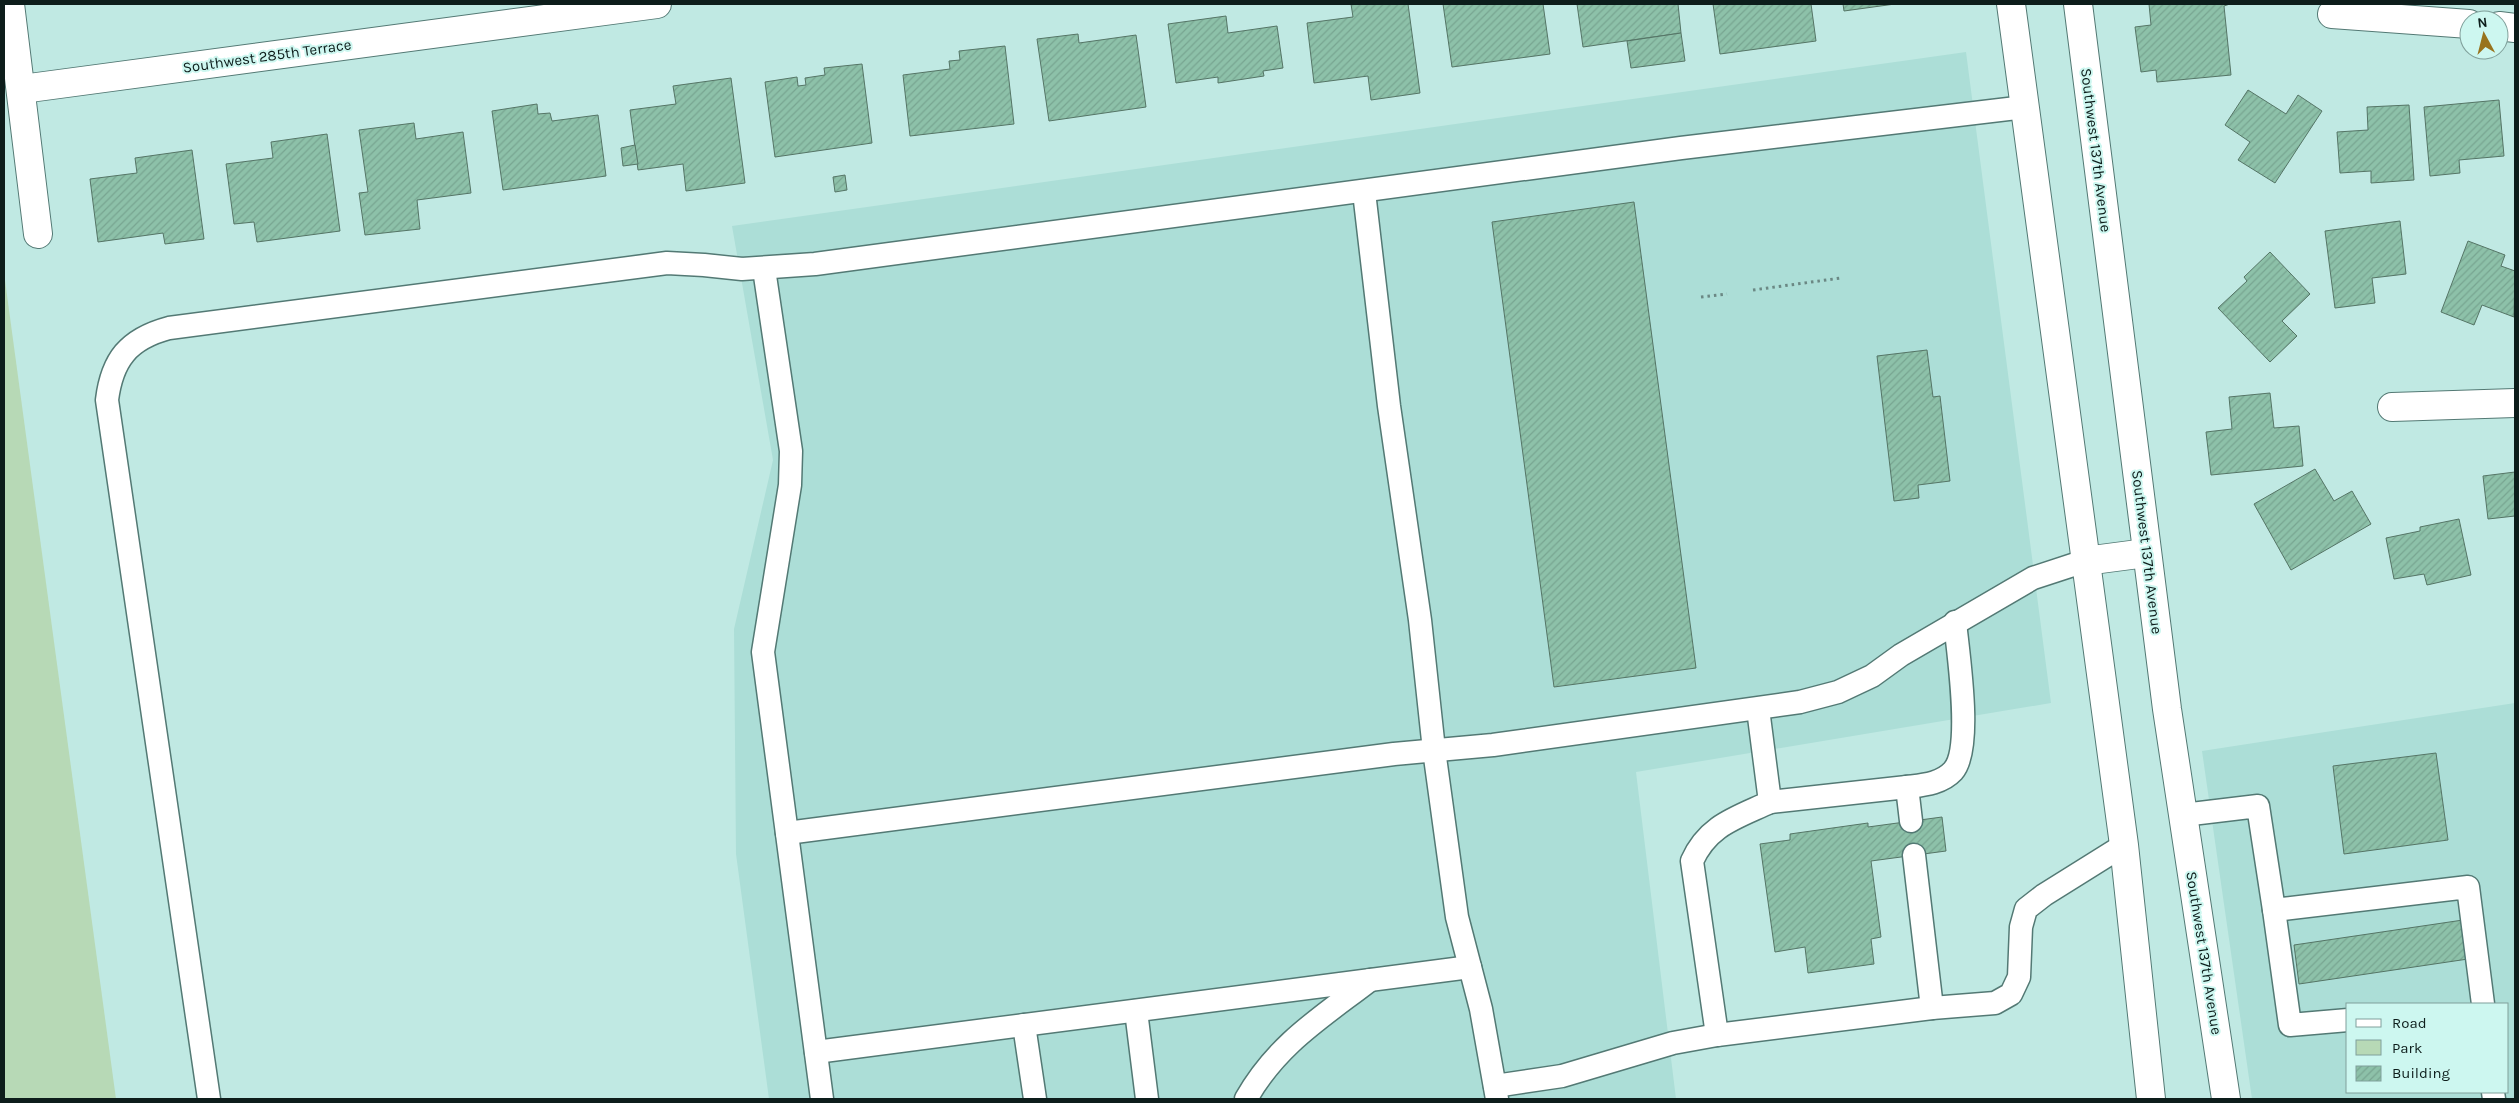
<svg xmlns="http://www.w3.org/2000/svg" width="2519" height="1103" font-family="Karla,sans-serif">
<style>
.built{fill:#acded7;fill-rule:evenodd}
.green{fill:#b7d9b6}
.building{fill:url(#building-hatch);stroke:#557566}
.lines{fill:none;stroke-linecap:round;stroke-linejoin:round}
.lane-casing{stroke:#537974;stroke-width:25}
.street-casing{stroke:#537974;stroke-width:30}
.secondary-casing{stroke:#537974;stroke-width:30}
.path{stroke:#6b8884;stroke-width:3;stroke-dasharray:2.5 4;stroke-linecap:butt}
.lane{stroke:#fff;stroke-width:22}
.street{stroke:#fff;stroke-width:28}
.secondary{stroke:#fff;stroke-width:28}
.labels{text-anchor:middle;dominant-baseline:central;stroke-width:4;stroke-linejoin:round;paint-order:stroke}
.street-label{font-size:15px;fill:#0d1d1b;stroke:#cdf7f0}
</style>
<defs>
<pattern id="building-hatch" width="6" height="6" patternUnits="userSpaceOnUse" patternTransform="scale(1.25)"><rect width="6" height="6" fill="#8dc1a9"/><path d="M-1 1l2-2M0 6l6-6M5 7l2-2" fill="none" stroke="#78a591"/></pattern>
</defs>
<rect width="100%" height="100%" fill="#c0e9e3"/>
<g class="built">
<polygon points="1966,52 2051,703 1636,772 1676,1099 769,1099 736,854 734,629 773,460 732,226"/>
<path d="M 2515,703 L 2515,1099 L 2252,1099 L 2202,751 ZM 2348,1004 L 2508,1004 L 2508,1092 L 2348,1092 Z"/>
</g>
<polygon class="green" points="4,273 116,1099 4,1099"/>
<g class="building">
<polygon points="1351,4 1408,4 1420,93 1371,100 1368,76 1314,83 1307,23 1353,17"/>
<polygon points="1443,4 1543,4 1550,54 1452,67"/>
<polygon points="1577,4 1678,4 1681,33 1583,47"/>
<polygon points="1713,4 1811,4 1816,41 1720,54"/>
<polygon points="1843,4 1895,4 1844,11"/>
<polygon points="2149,4 2230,4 2224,6 2231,75 2157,82 2156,70 2141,72 2135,27 2151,25"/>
<polygon points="1226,16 1228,33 1277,26 1283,68 1263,71 1264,76 1218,83 1218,77 1176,83 1168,24"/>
<polygon points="1681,33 1685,61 1631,68 1627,41"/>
<polygon points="1078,34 1079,43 1136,35 1146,107 1049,121 1037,39"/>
<polygon points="1005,46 1014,124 910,136 903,75 950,69 949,61 960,60 959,51"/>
<polygon points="862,64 872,143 775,157 765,82 797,77 798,86 806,85 805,78 825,75 824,68"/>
<polygon points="731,78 745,183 686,191 683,164 638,170 630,110 676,104 673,86"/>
<polygon points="2248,90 2286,114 2298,95 2322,111 2275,183 2238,160 2250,142 2225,125"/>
<polygon points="2499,100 2504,156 2459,160 2460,173 2430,176 2424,107"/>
<polygon points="537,104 538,114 550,113 552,121 598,115 606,176 503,190 492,111"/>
<polygon points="2409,105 2414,180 2371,183 2371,171 2340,173 2337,132 2368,130 2367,107"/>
<polygon points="414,123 416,139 463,132 471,193 417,200 420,229 365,235 359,193 368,192 359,130"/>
<polygon points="327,134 340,231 257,242 254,222 234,224 226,164 273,158 271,142"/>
<polygon points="635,145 638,164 623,166 621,148"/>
<polygon points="192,150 204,239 165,244 163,233 98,242 90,179 137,173 135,158"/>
<polygon points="845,175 847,190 835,192 833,177"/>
<polygon points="1634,202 1696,668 1554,687 1492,222"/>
<polygon points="2400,221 2406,274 2372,278 2375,303 2335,308 2325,231"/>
<polygon points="2468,241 2505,255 2501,266 2515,271 2514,317 2482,305 2474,325 2441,312"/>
<polygon points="2270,252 2310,294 2282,321 2297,336 2270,362 2218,308 2247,281 2244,277"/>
<polygon points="1927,350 1933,397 1940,396 1950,481 1918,485 1919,498 1894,501 1877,356"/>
<polygon points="2270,393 2274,428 2299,426 2303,466 2211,475 2206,432 2232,429 2229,397"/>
<polygon points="2315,469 2334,501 2352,491 2371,524 2291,570 2254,504"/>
<polygon points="2515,472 2515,516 2488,519 2483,476"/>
<polygon points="2459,519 2471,575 2427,585 2424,574 2394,579 2386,538 2420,531 2420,527"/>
<polygon points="2436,753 2448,840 2344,854 2333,766"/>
<polygon points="1942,817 1946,851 1871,861 1881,937 1871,939 1874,964 1808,973 1805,947 1775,952 1760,844 1790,840 1790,834 1868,823 1868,827"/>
<polygon points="2463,920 2468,959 2299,984 2294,945"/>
</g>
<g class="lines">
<g class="lane-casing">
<g id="lane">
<polyline points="1364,192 1389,406 1420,620 1434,750 1457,917 1481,1009 1497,1099"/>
<polyline points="764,269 791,451 790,485 763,652 822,1099"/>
<path d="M 1907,787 C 1922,785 1941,784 1953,771 C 1973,749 1958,653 1955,622"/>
<polyline points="1770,802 1907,787 1911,821"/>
<polyline points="2183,815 2258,806 2274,910 2468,887 2483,1004"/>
<polyline points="787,833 1394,754 1493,745 1800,702 1838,692 1872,676 1901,655 2033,578 2085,561"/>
<polyline points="1914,855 1932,1008"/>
<polyline points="2274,910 2290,1025 2348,1020"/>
<polyline points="1136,1011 1147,1099"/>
<polyline points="1024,1025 1035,1099"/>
<path d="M 1717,1035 L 1692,861 C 1708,825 1736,818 1770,802 L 1758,709"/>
<polyline points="816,1052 1470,967"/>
<polyline points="1495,1086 1562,1076 1673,1043 1717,1035 1932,1008 1995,1003 2011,994 2019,977 2021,927 2026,909 2044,895 2124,845"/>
<polyline points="2493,1092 2494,1099"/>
<path d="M 209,1099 L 107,400 C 112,360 128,339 169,328 L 667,263 L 704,265 L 742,269 L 815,264 L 1681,148 L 2025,107"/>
<path d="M 1246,1099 C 1277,1044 1322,1017 1370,980"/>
</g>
</g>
<g class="street-casing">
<g id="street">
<polyline points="10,4 38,234"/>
<polyline points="2332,14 2469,24"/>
<polyline points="2499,26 2515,28"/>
<polyline points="22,89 657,4"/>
<polyline points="2392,407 2515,403"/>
</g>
</g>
<g class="secondary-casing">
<g id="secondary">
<polyline points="2011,4 2124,845 2151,1099"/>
<polyline points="2078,4 2167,709 2226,1099"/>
<polyline points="2085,561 2146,553"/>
</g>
</g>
<g class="path">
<polyline points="1753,290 1841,278"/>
<polyline points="1701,297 1727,294"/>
</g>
<use href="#lane" class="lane"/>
<use href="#street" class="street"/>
<use href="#secondary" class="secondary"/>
</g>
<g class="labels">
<g class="street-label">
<text transform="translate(267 56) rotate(-8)">Southwest 285th Terrace</text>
<text transform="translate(2096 150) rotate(83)">Southwest 137th Avenue</text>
<text transform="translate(2147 552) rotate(83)">Southwest 137th Avenue</text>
<text transform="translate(2204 953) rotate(81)">Southwest 137th Avenue</text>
</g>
</g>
<rect width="2519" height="1103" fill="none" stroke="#0d1d1b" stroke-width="10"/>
<rect x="2346" y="1003" width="162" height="90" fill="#cdf7f0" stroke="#80a09b"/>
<rect x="2356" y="1019" width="25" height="8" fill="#ffffff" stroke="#80a09b"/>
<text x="2392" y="1028" font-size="15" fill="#0d1d1b">Road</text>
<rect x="2356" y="1040" width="25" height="15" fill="#b7d9b6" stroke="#80a09b"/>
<text x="2392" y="1053" font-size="15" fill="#0d1d1b">Park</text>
<rect x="2356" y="1066" width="25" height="15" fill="url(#building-hatch)" stroke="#80a09b"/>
<text x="2392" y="1078" font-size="15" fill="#0d1d1b">Building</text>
<g transform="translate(2484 35) rotate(353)"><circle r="24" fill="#cdf7f0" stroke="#80a09b"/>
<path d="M0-4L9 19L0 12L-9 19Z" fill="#98731d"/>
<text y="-8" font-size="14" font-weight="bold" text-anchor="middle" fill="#0d1d1b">N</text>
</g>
</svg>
